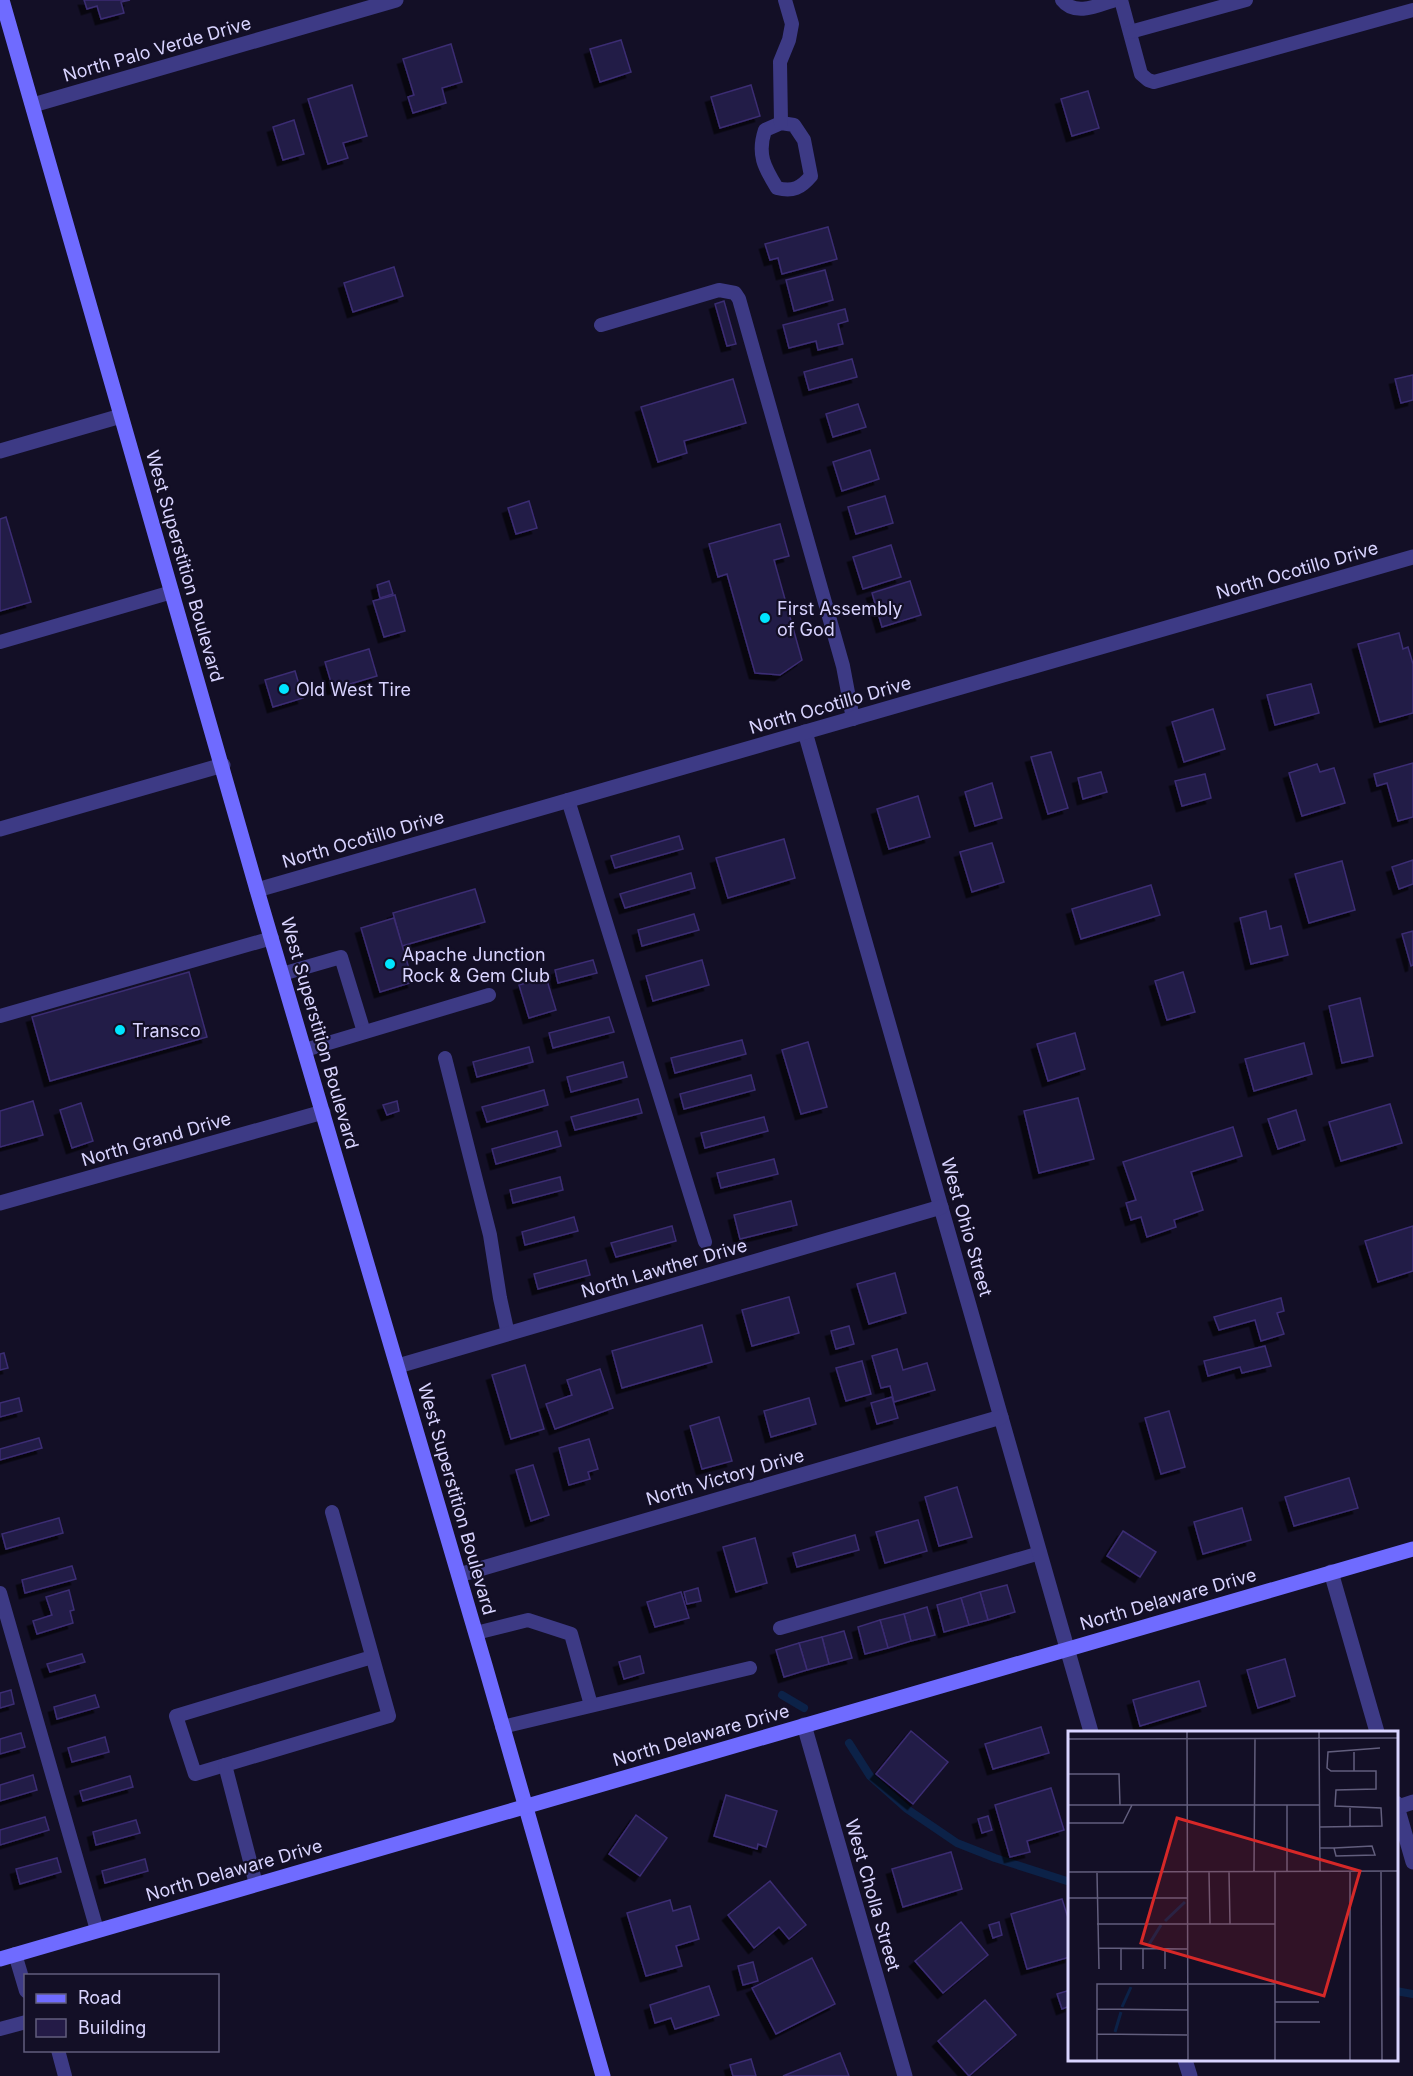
<svg xmlns="http://www.w3.org/2000/svg" width="1413" height="2076" font-family="Inter,sans-serif">
<style>
.lines{fill:none;stroke-linecap:round;stroke-linejoin:round}
.stream{stroke:#0c2248;stroke-width:8}
.building{fill:#241b47;stroke:#3b2d73;stroke-width:1.5;filter:url(#shadow)}
.lane{stroke:#3d3a85;stroke-width:14}
.street{stroke:#3d3a85;stroke-width:15}
.secondary{stroke:#6f6bff;stroke-width:15}
.poi-dot{fill:#00e5ff;stroke:#130f26;stroke-width:2}
.labels{text-anchor:middle;dominant-baseline:central;stroke-width:4.5;stroke-linejoin:round;paint-order:stroke}
.street-label{font-size:18px;fill:#d9d4ff;stroke:#130f26}
.poi-label{font-size:18px;fill:#d9d4ff;stroke:#130f26;text-anchor:start}
.inset-river{fill:none;stroke:#0c2248;stroke-width:3}
.inset-road{fill:none;stroke:#625e7d;stroke-width:1.5}
.view{fill:#d62828;fill-opacity:0.15;stroke:#d62828;stroke-width:3}
.inset-edge{fill:none;stroke:#d9d4ff;stroke-width:3}
</style>
<defs>
<filter id="shadow"><feDropShadow dx="-5.5" dy="5.5" stdDeviation="0" flood-color="#0009"/></filter>
</defs>
<rect width="100%" height="100%" fill="#130f26"/>
<g class="lines">
<g class="stream">
<polyline points="782,1695 804,1708"/>
<polyline points="849,1743 870,1776 907,1809 957,1843 995,1858 1070,1882"/>
<polyline points="1396,1991 1413,1994"/>
</g>
</g>
<g class="building">
<polygon points="84,0 130,0 121,2 124,13 101,19 97,6 87,9"/>
<polygon points="621,40 631,72 600,82 590,49"/>
<polygon points="451,44 462,82 442,88 446,103 413,113 408,97 414,95 403,59"/>
<polygon points="352,85 367,136 343,143 348,158 328,164 308,99"/>
<polygon points="751,85 760,116 720,128 711,97"/>
<polygon points="1088,91 1099,128 1072,136 1061,99"/>
<polygon points="294,120 304,154 283,160 273,127"/>
<polygon points="828,227 837,259 782,274 778,258 770,260 765,244"/>
<polygon points="394,267 403,296 353,312 344,283"/>
<polygon points="825,270 833,300 794,311 786,280"/>
<polygon points="724,301 736,344 727,346 715,304"/>
<polygon points="845,309 848,321 838,324 843,344 818,350 816,341 789,348 783,325"/>
<polygon points="852,359 857,377 809,390 804,372"/>
<polygon points="1413,375 1413,400 1401,403 1395,379"/>
<polygon points="733,379 746,423 684,441 687,453 658,462 641,407"/>
<polygon points="858,404 866,427 833,437 826,414"/>
<polygon points="870,450 879,479 842,491 833,462"/>
<polygon points="885,496 893,523 856,534 848,507"/>
<polygon points="529,501 537,528 516,534 508,508"/>
<polygon points="6,517 31,602 0,611 0,519"/>
<polygon points="780,524 789,556 774,560 802,660 780,675 755,673 727,574 718,577 709,544"/>
<polygon points="891,545 901,577 863,589 853,557"/>
<polygon points="389,581 393,594 380,598 377,585"/>
<polygon points="910,581 921,615 882,627 872,593"/>
<polygon points="395,595 405,631 384,637 373,601"/>
<polygon points="1399,633 1403,649 1408,647 1413,664 1413,713 1380,722 1358,644"/>
<polygon points="369,649 377,676 333,689 325,662"/>
<polygon points="295,671 303,698 273,707 265,680"/>
<polygon points="1311,684 1319,713 1275,725 1267,695"/>
<polygon points="1213,709 1225,749 1184,762 1172,722"/>
<polygon points="1051,752 1068,808 1048,814 1031,757"/>
<polygon points="1413,763 1413,817 1398,821 1387,783 1377,786 1374,774"/>
<polygon points="1317,764 1320,772 1334,768 1345,803 1302,816 1289,773"/>
<polygon points="1101,772 1107,792 1083,799 1078,778"/>
<polygon points="1205,774 1211,798 1182,806 1175,781"/>
<polygon points="992,783 1002,818 975,826 965,792"/>
<polygon points="918,796 930,837 889,849 877,809"/>
<polygon points="679,836 683,849 615,868 611,856"/>
<polygon points="784,839 795,878 728,898 716,858"/>
<polygon points="992,843 1004,882 972,892 960,852"/>
<polygon points="1413,860 1413,884 1399,889 1392,867"/>
<polygon points="1342,861 1355,910 1309,923 1295,874"/>
<polygon points="691,873 695,888 625,908 620,894"/>
<polygon points="1151,885 1160,915 1081,939 1072,909"/>
<polygon points="475,889 485,922 402,946 393,913"/>
<polygon points="1266,911 1270,929 1281,926 1288,955 1251,964 1240,918"/>
<polygon points="694,914 699,930 642,946 638,930"/>
<polygon points="394,918 413,982 380,992 361,928"/>
<polygon points="1413,931 1413,965 1411,966 1402,934"/>
<polygon points="593,960 597,973 558,983 555,970"/>
<polygon points="702,960 709,985 653,1001 646,976"/>
<polygon points="189,972 207,1037 50,1081 32,1017"/>
<polygon points="1183,972 1195,1012 1167,1020 1155,981"/>
<polygon points="546,977 556,1010 529,1018 519,985"/>
<polygon points="1360,998 1373,1056 1342,1063 1329,1006"/>
<polygon points="609,1017 614,1032 553,1048 549,1033"/>
<polygon points="1075,1033 1085,1069 1048,1081 1037,1044"/>
<polygon points="742,1040 746,1054 675,1073 671,1058"/>
<polygon points="808,1042 827,1107 801,1114 782,1050"/>
<polygon points="1304,1043 1312,1074 1254,1091 1245,1059"/>
<polygon points="529,1047 533,1062 477,1077 473,1062"/>
<polygon points="623,1062 627,1077 571,1092 567,1077"/>
<polygon points="751,1075 755,1090 684,1109 680,1094"/>
<polygon points="544,1090 548,1105 487,1122 482,1107"/>
<polygon points="1078,1098 1094,1159 1039,1173 1024,1111"/>
<polygon points="638,1099 642,1113 575,1130 571,1117"/>
<polygon points="33,1101 43,1135 0,1147 0,1111"/>
<polygon points="397,1101 399,1111 387,1115 383,1105"/>
<polygon points="81,1103 93,1141 72,1148 60,1110"/>
<polygon points="1390,1104 1402,1143 1341,1161 1329,1122"/>
<polygon points="1296,1110 1305,1140 1278,1149 1268,1119"/>
<polygon points="764,1117 768,1131 705,1148 701,1133"/>
<polygon points="1233,1127 1242,1156 1191,1172 1203,1210 1174,1220 1176,1227 1147,1237 1141,1217 1131,1220 1126,1203 1136,1200 1123,1162"/>
<polygon points="557,1131 561,1146 496,1164 492,1149"/>
<polygon points="774,1159 778,1174 721,1188 717,1173"/>
<polygon points="560,1177 563,1190 513,1203 510,1190"/>
<polygon points="791,1201 797,1225 740,1239 734,1215"/>
<polygon points="574,1217 578,1231 525,1245 522,1232"/>
<polygon points="672,1226 676,1241 616,1257 611,1243"/>
<polygon points="1413,1226 1413,1271 1378,1282 1365,1241"/>
<polygon points="586,1260 590,1275 538,1289 534,1274"/>
<polygon points="895,1273 906,1313 869,1324 857,1284"/>
<polygon points="789,1297 799,1333 752,1346 742,1310"/>
<polygon points="1281,1298 1284,1311 1277,1313 1284,1334 1261,1341 1255,1320 1219,1330 1214,1317"/>
<polygon points="702,1325 712,1362 622,1388 612,1351"/>
<polygon points="849,1326 854,1344 836,1349 831,1331"/>
<polygon points="1265,1346 1271,1366 1242,1373 1240,1367 1208,1376 1204,1361"/>
<polygon points="897,1349 903,1370 927,1363 935,1390 894,1402 890,1386 881,1388 872,1356"/>
<polygon points="4,1353 8,1368 0,1370 0,1354"/>
<polygon points="862,1361 871,1394 846,1401 836,1368"/>
<polygon points="525,1365 544,1429 511,1439 492,1375"/>
<polygon points="600,1369 613,1408 555,1429 546,1404 572,1395 567,1380"/>
<polygon points="892,1397 898,1418 877,1424 871,1403"/>
<polygon points="19,1398 22,1411 0,1417 0,1403"/>
<polygon points="809,1398 816,1424 771,1437 764,1411"/>
<polygon points="1169,1411 1185,1467 1161,1474 1145,1418"/>
<polygon points="719,1417 732,1461 702,1469 690,1426"/>
<polygon points="39,1438 42,1448 0,1460 0,1449"/>
<polygon points="589,1439 598,1469 588,1472 590,1479 569,1485 559,1448"/>
<polygon points="533,1465 549,1515 531,1521 516,1470"/>
<polygon points="1349,1478 1358,1508 1294,1526 1285,1497"/>
<polygon points="957,1487 972,1537 939,1546 925,1497"/>
<polygon points="1242,1508 1251,1540 1203,1554 1194,1522"/>
<polygon points="59,1518 63,1533 6,1549 2,1534"/>
<polygon points="918,1520 927,1551 885,1563 876,1532"/>
<polygon points="1123,1531 1156,1552 1140,1577 1107,1556"/>
<polygon points="855,1535 859,1550 797,1567 793,1553"/>
<polygon points="755,1538 767,1583 736,1592 723,1547"/>
<polygon points="72,1566 76,1579 25,1593 22,1580"/>
<polygon points="1007,1585 1015,1612 988,1620 980,1592"/>
<polygon points="698,1588 701,1601 687,1604 684,1592"/>
<polygon points="69,1590 74,1610 70,1611 73,1623 37,1634 33,1621 52,1615 46,1597"/>
<polygon points="681,1592 689,1618 655,1627 647,1602"/>
<polygon points="980,1592 988,1620 969,1625 961,1598"/>
<polygon points="961,1598 969,1625 944,1632 937,1605"/>
<polygon points="927,1607 935,1635 911,1641 904,1614"/>
<polygon points="904,1614 911,1641 888,1648 880,1620"/>
<polygon points="880,1620 888,1648 865,1654 858,1627"/>
<polygon points="844,1631 852,1658 829,1664 822,1637"/>
<polygon points="822,1637 829,1664 807,1670 799,1643"/>
<polygon points="799,1643 807,1670 784,1677 776,1650"/>
<polygon points="82,1654 85,1662 50,1672 47,1664"/>
<polygon points="640,1656 644,1673 624,1679 619,1662"/>
<polygon points="1285,1659 1295,1696 1258,1708 1247,1670"/>
<polygon points="1199,1681 1206,1706 1140,1726 1133,1700"/>
<polygon points="11,1690 14,1704 0,1708 0,1693"/>
<polygon points="95,1695 99,1707 57,1719 54,1707"/>
<polygon points="1041,1727 1049,1753 993,1769 985,1744"/>
<polygon points="911,1731 948,1762 913,1804 876,1774"/>
<polygon points="21,1733 25,1747 0,1754 0,1739"/>
<polygon points="105,1737 109,1752 72,1762 68,1748"/>
<polygon points="33,1775 37,1790 0,1801 0,1785"/>
<polygon points="130,1776 133,1787 83,1801 80,1791"/>
<polygon points="1051,1788 1064,1830 1027,1841 1030,1852 1010,1857 995,1805"/>
<polygon points="726,1795 777,1811 766,1847 758,1844 757,1849 714,1836"/>
<polygon points="636,1815 667,1838 640,1876 609,1854"/>
<polygon points="988,1816 992,1830 982,1833 978,1819"/>
<polygon points="45,1817 49,1830 0,1845 0,1830"/>
<polygon points="136,1820 140,1833 96,1845 93,1832"/>
<polygon points="951,1852 962,1889 903,1907 892,1869"/>
<polygon points="57,1858 61,1872 20,1884 16,1869"/>
<polygon points="145,1859 148,1871 105,1883 102,1871"/>
<polygon points="770,1881 806,1925 789,1939 779,1927 754,1948 728,1915"/>
<polygon points="1062,1899 1070,1924 1070,1957 1027,1969 1011,1914"/>
<polygon points="670,1900 673,1911 690,1906 699,1939 676,1946 682,1966 646,1976 627,1913"/>
<polygon points="961,1922 988,1955 943,1993 915,1961"/>
<polygon points="999,1922 1002,1935 993,1938 989,1925"/>
<polygon points="812,1958 835,2004 776,2034 752,1988"/>
<polygon points="753,1962 758,1981 743,1985 738,1966"/>
<polygon points="709,1986 719,2015 675,2029 671,2018 655,2023 650,2005"/>
<polygon points="1070,1990 1070,2006 1062,2009 1057,1994"/>
<polygon points="985,2000 1016,2035 969,2076 938,2041"/>
<polygon points="840,2053 849,2076 783,2076"/>
<polygon points="751,2059 756,2076 733,2076 730,2065"/>
</g>
<g class="lines">
<g class="lane">
<path d="M 1062,0 C 1075,17 1099,5 1115,0"/>
<polyline points="1121,0 1141,74 1148,80 1154,82 1413,10"/>
<polyline points="1130,32 1246,0"/>
<path d="M 781,123 L 794,125 L 804,140 L 811,176 C 801,188 793,192 777,188 C 764,167 757,154 765,130 Z"/>
<polyline points="781,123 780,62 789,40 792,24 785,0"/>
<polyline points="601,325 719,290 735,293 739,299 843,666 853,719"/>
<polyline points="0,642 172,592"/>
<polyline points="568,800 705,1242"/>
<polyline points="282,974 341,957 364,1032"/>
<polyline points="0,1016 272,938"/>
<polyline points="305,1050 489,995"/>
<polyline points="445,1058 490,1235 500,1298 508,1334"/>
<polyline points="332,1512 389,1716 195,1774 176,1716 372,1657"/>
<polyline points="0,1593 97,1930"/>
<polyline points="780,1628 1040,1553"/>
<polyline points="476,1633 528,1620 571,1634 591,1705"/>
<polyline points="502,1727 750,1668"/>
<polyline points="225,1765 256,1884"/>
<polyline points="15,1954 26,1991"/>
<polyline points="0,2029 26,2022"/>
<polyline points="58,2050 65,2076"/>
</g>
<g class="street">
<polyline points="33,105 396,0"/>
<polyline points="0,451 121,416"/>
<polyline points="805,732 1091,1732"/>
<polyline points="0,829 223,765"/>
<polyline points="257,890 1413,557"/>
<polyline points="0,1203 323,1112"/>
<polyline points="398,1366 941,1207"/>
<polyline points="1331,1572 1377,1732"/>
<polyline points="459,1575 1001,1417"/>
<polyline points="804,1725 905,2076"/>
<polyline points="1396,1803 1413,1862"/>
<polyline points="1398,1807 1413,1802"/>
<polyline points="1185,2060 1190,2076"/>
</g>
<g class="secondary">
<polyline points="2,0 257,890 485,1665 603,2076"/>
<polyline points="0,1959 1413,1549"/>
</g>
</g>
<g class="poi-dot">
<circle cx="765" cy="618" r="6"/>
<circle cx="284" cy="689" r="6"/>
<circle cx="390" cy="964" r="6"/>
<circle cx="120" cy="1030" r="6"/>
</g>
<g class="labels">
<g class="street-label">
<text transform="translate(157 49) rotate(-16)">North Palo Verde Drive</text>
<text transform="translate(185 566) rotate(74)">West Superstition Boulevard</text>
<text transform="translate(1297 570) rotate(-16)">North Ocotillo Drive</text>
<text transform="translate(830 705) rotate(-16)">North Ocotillo Drive</text>
<text transform="translate(363 839) rotate(-16)">North Ocotillo Drive</text>
<text transform="translate(320 1033) rotate(74)">West Superstition Boulevard</text>
<text transform="translate(156 1139) rotate(-16)">North Grand Drive</text>
<text transform="translate(967 1227) rotate(74)">West Ohio Street</text>
<text transform="translate(664 1268) rotate(-16)">North Lawther Drive</text>
<text transform="translate(725 1477) rotate(-16)">North Victory Drive</text>
<text transform="translate(457 1499) rotate(74)">West Superstition Boulevard</text>
<text transform="translate(1168 1599) rotate(-16)">North Delaware Drive</text>
<text transform="translate(701 1735) rotate(-16)">North Delaware Drive</text>
<text transform="translate(234 1870) rotate(-16)">North Delaware Drive</text>
<text transform="translate(873 1895) rotate(74)">West Cholla Street</text>
</g>
<g class="poi-label">
<text x="777" y="608">First Assembly<tspan x="777" dy="21">of God</tspan></text>
<text x="296" y="689">Old West Tire</text>
<text x="402" y="954">Apache Junction<tspan x="402" dy="21">Rock &amp; Gem Club</tspan></text>
<text x="132" y="1030">Transco</text>
</g>
</g>
<g transform="translate(1068 1731)">
<rect width="330" height="330" fill="#130f26"/>
<path class="inset-river" d="M 97,190 L 117,171M 80,215 L 93,194M 54,276 L 63,256M 47,301 L 53,281"/>
<path class="inset-road" d="M 119,1 L 120,329M 251,1 L 252,140M 0,8 L 330,7M 286,21 L 286,40M 0,43 L 51,43 L 52,74M 0,74 L 252,74M 282,77 L 282,96M 0,92 L 55,92 L 64,74M 252,96 L 314,95 L 313,77 L 267,75 L 268,59 L 308,58 L 308,40 L 263,40 L 259,37 L 260,21 L 312,17M 252,117 L 266,117 L 268,125 L 307,124 L 304,115 L 266,117M 186,140 L 187,8M 207,140 L 207,329M 219,140 L 219,74M 282,140 L 282,329M 313,140 L 314,329M 0,141 L 330,140M 141,141 L 142,193M 161,141 L 162,193M 29,142 L 31,238M 0,167 L 119,167M 29,193 L 207,193M 30,217 L 120,218M 53,217 L 53,239M 75,218 L 75,238M 97,238 L 97,218M 207,271 L 251,271M 29,278 L 120,279M 207,291 L 252,291M 29,303 L 119,304M 120,329 L 29,329 L 29,253 L 207,253"/>
<path class="view" d="M 109,87 L 292,140 L 256,265 L 73,212 Z"/>
<rect width="330" height="330" class="inset-edge"/>
</g>
<rect x="24" y="1974" width="195" height="78" fill="#130f26" stroke="#625e7d" stroke-width="1.5"/>
<rect x="36" y="1994" width="30" height="9" fill="#6f6bff" stroke="#625e7d" stroke-width="1.5"/>
<text x="78" y="2004" font-size="18" fill="#d9d4ff">Road</text>
<rect x="36" y="2019" width="30" height="18" fill="#241b47" stroke="#625e7d" stroke-width="1.5"/>
<text x="78" y="2034" font-size="18" fill="#d9d4ff">Building</text>
</svg>
